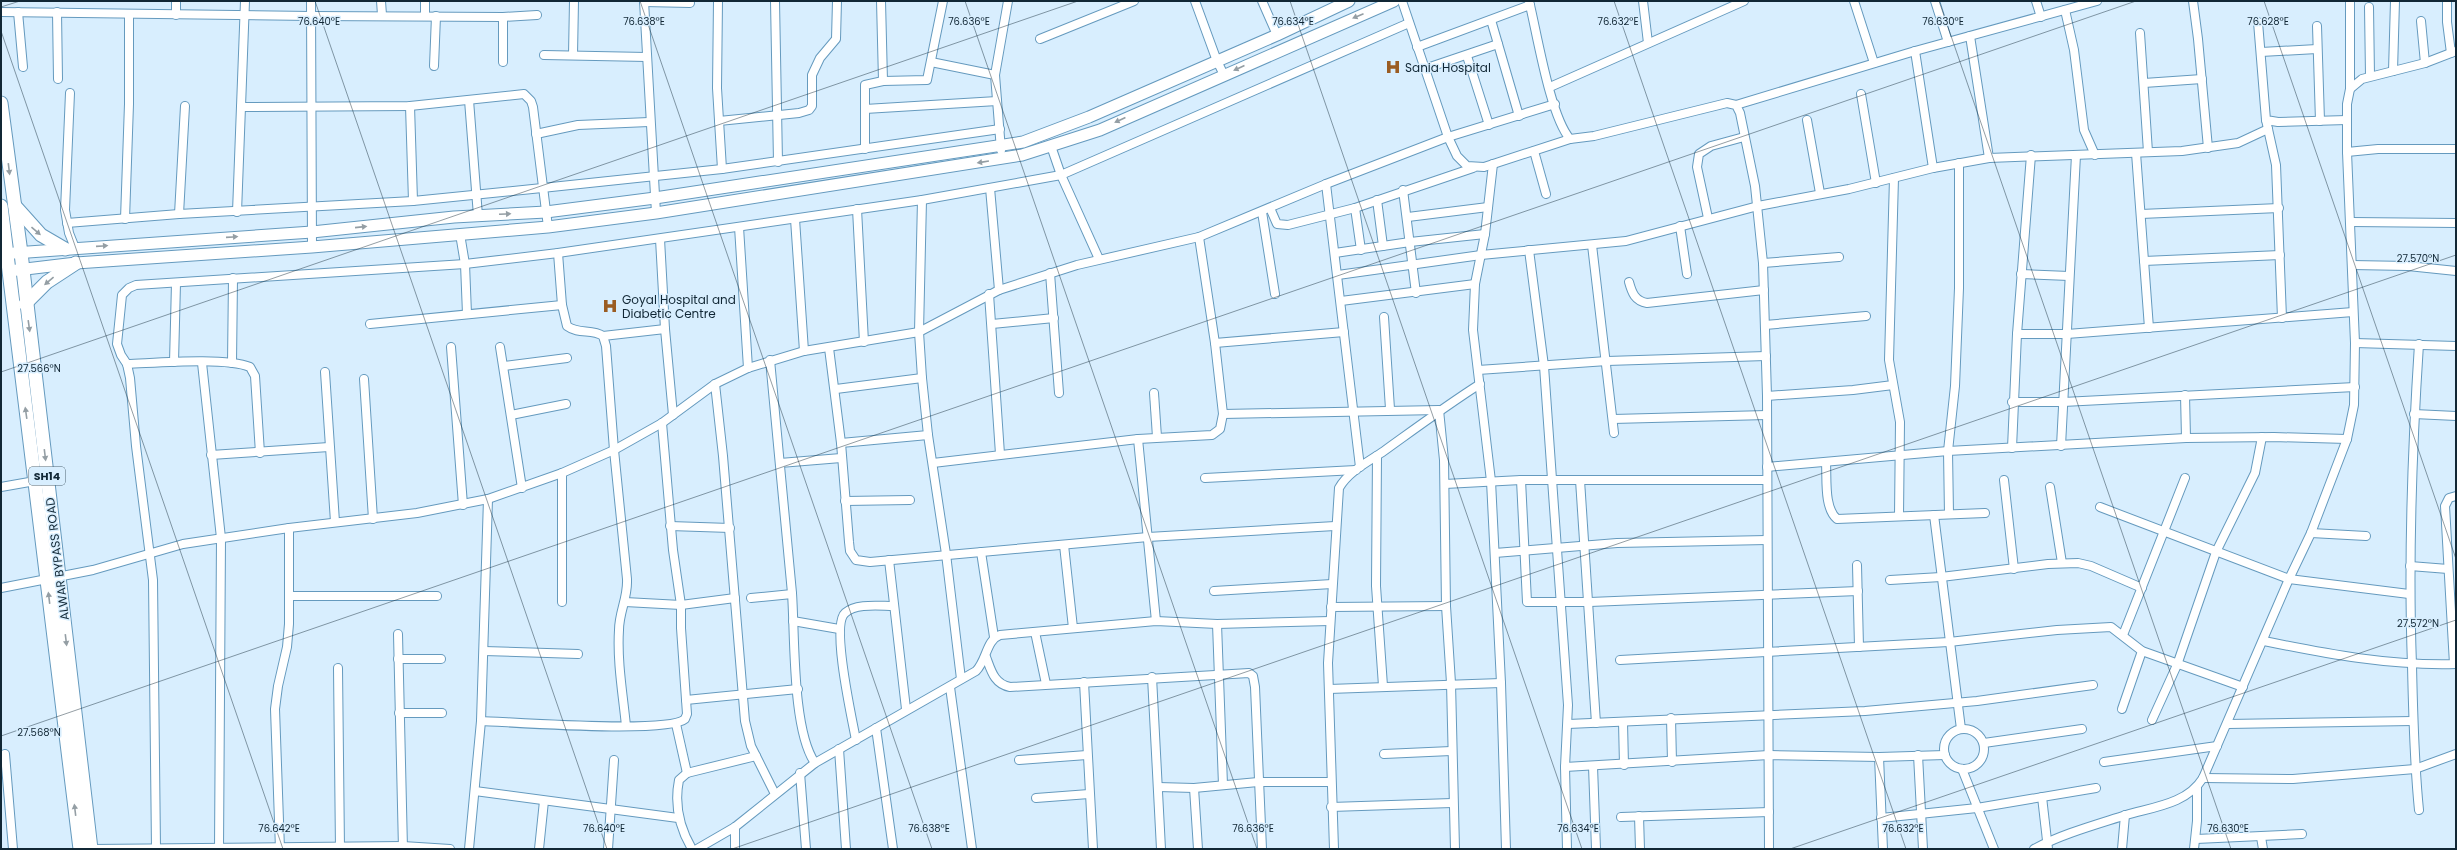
<svg xmlns="http://www.w3.org/2000/svg" width="2457" height="850" font-family="Poppins,sans-serif">
<style>
.lines{fill:none;stroke-linecap:round;stroke-linejoin:round}
.street-casing{stroke:#659abe;stroke-width:10}
.secondary-casing{stroke:#659abe;stroke-width:13}
.primary-casing{stroke:#659abe;stroke-width:15}
.street{stroke:#fff;stroke-width:8}
.secondary{stroke:#fff;stroke-width:11}
.primary{stroke:#fff;stroke-width:13}
.oneway{fill:#949ea4}
.ticks{fill:none;stroke:#112735;stroke-width:1;stroke-opacity:0.45}
.labels{text-anchor:middle;dominant-baseline:central;stroke-width:3;stroke-linejoin:round;paint-order:stroke}
.shield{fill:#d8eefe;stroke:#4d6371;stroke-width:1}
.shield-label{font-size:11px;font-weight:bold;fill:#112735}
.poi-label{font-size:12px;fill:#112735;stroke:#d8eefe;text-anchor:start}
.street-label{font-size:12px;fill:#112735;stroke:#d8eefe}
.ticks-label{font-size:10px;text-anchor:middle;fill:#112735;stroke:#d8eefe;stroke-width:3;stroke-linejoin:round;paint-order:stroke}
</style>
<rect width="100%" height="100%" fill="#d8eefe"/>
<g class="lines">
<g class="street-casing">
<g id="street">
<polyline points="176,1 176,15"/>
<polyline points="311,1 312,247"/>
<polyline points="381,1 382,15"/>
<polyline points="644,1 656,213"/>
<polyline points="718,1 717,88 722,169"/>
<polyline points="775,1 778,162"/>
<polyline points="881,1 883,81"/>
<polyline points="1195,1 1217,61 1224,75"/>
<polyline points="1262,1 1277,35"/>
<polyline points="1402,1 1448,137 1457,156 1467,166 1484,167 1570,139"/>
<path d="M 1529,1 C 1537,33 1550,116 1570,139 L 1594,136 L 1727,103 L 1736,105 L 1740,113 L 1755,186 L 1763,263 L 1767,396 L 1769,849"/>
<polyline points="1643,1 1648,43"/>
<polyline points="1854,1 1874,63"/>
<polyline points="1935,1 1948,42"/>
<polyline points="2036,1 2041,17"/>
<polyline points="2193,1 2198,39 2208,148"/>
<polyline points="2350,1 2350,89"/>
<polyline points="2447,1 2447,22 2451,53"/>
<polyline points="644,2 690,3"/>
<polyline points="2369,7 2370,76"/>
<polyline points="2065,10 2074,50 2084,130 2095,155"/>
<polyline points="1,12 311,16 503,17 537,15"/>
<polyline points="18,12 23,67"/>
<polyline points="57,12 58,79"/>
<polyline points="425,16 425,1"/>
<polyline points="503,17 503,62"/>
<polyline points="1491,20 1519,116"/>
<polyline points="2421,21 2425,63"/>
<polyline points="2258,22 2266,120 2278,122 2347,120"/>
<polyline points="2317,26 2320,121"/>
<polyline points="2140,33 2148,152"/>
<polyline points="1970,36 1989,158"/>
<polyline points="1040,39 1134,1"/>
<polyline points="1417,47 1530,5"/>
<polyline points="1915,51 1933,168"/>
<polyline points="2261,52 2317,49"/>
<polyline points="544,55 647,57"/>
<polyline points="573,55 574,1"/>
<polyline points="1467,56 1489,125"/>
<polyline points="931,62 995,75"/>
<polyline points="434,66 436,16"/>
<polyline points="1424,69 1498,44"/>
<polyline points="2393,71 2395,1"/>
<polyline points="2144,83 2202,79"/>
<polyline points="1550,87 1744,1"/>
<polyline points="70,93 65,210 69,233 75,248"/>
<polyline points="1861,94 1876,183"/>
<polyline points="469,100 478,216"/>
<polyline points="1736,105 1915,51 2097,1"/>
<polyline points="410,106 413,201"/>
<polyline points="241,107 410,106 524,94 531,101 533,107 548,227"/>
<polyline points="865,109 997,101"/>
<polyline points="1807,120 1820,193"/>
<polyline points="2266,120 2276,165 2282,318"/>
<polyline points="719,121 799,113 809,110 812,106 812,75 820,58 836,39 837,1"/>
<polyline points="536,134 578,125 649,122"/>
<polyline points="1051,146 1061,175 1099,259"/>
<polyline points="865,149 865,85 883,81 927,80 943,1"/>
<polyline points="1001,150 995,75 1008,1"/>
<polyline points="1534,151 1546,194"/>
<polyline points="2347,152 2378,149 2456,149"/>
<polyline points="2136,153 2149,328"/>
<polyline points="1493,164 1485,234 1475,284 1473,330 1491,481 1501,683 1506,849"/>
<polyline points="1894,178 1889,360 1900,422 1899,516"/>
<polyline points="1326,184 1360,467"/>
<polyline points="990,188 999,290"/>
<polyline points="1403,190 1416,293"/>
<polyline points="922,200 919,332 922,378 928,435 946,554 961,679"/>
<polyline points="1377,200 1383,246"/>
<polyline points="1270,208 1277,224 1288,225 1355,208 1473,168"/>
<polyline points="1355,208 1361,250"/>
<polyline points="857,209 864,342"/>
<polyline points="237,212 245,1"/>
<polyline points="1262,212 1275,294"/>
<polyline points="179,214 185,106"/>
<polyline points="2141,214 2279,208"/>
<polyline points="1408,217 1488,207"/>
<polyline points="1708,218 1697,167 1699,154 1711,146 1744,137"/>
<polyline points="125,219 129,104 129,14"/>
<polyline points="795,219 804,351"/>
<polyline points="2351,222 2456,223"/>
<polyline points="67,223 179,214 413,201 542,188 722,169 1000,129"/>
<polyline points="1680,226 1687,274"/>
<polyline points="739,227 748,368"/>
<polyline points="460,234 465,264 467,314"/>
<polyline points="660,239 665,329 673,415"/>
<polyline points="1592,245 1614,433"/>
<polyline points="1529,250 1544,366 1568,705 1565,767 1567,849"/>
<path d="M 558,253 L 562,305 L 567,326 C 579,335 592,328 603,336 L 606,346 L 614,450 L 627,579 C 628,598 619,612 619,630 C 617,662 623,695 626,726"/>
<polyline points="1335,253 1410,242 1485,234"/>
<polyline points="2144,261 2280,255"/>
<polyline points="1763,263 1839,257"/>
<polyline points="2352,265 2408,266 2456,271"/>
<polyline points="1050,273 1059,393"/>
<polyline points="2021,274 2069,276"/>
<polyline points="1338,275 1481,255 1626,241 1758,206 1849,189 1933,168 1989,158 2182,151 2238,143 2268,129"/>
<path d="M 1629,282 C 1632,293 1635,301 1647,303 L 1764,290"/>
<polyline points="989,294 1000,454"/>
<polyline points="1341,301 1475,284"/>
<polyline points="1384,317 1390,409"/>
<polyline points="370,324 562,305"/>
<polyline points="992,324 1054,318"/>
<polyline points="1765,325 1866,316"/>
<polyline points="2017,334 2067,334 2353,312"/>
<polyline points="603,336 665,329"/>
<polyline points="1215,343 1344,332"/>
<polyline points="2355,343 2456,346"/>
<polyline points="451,347 463,505"/>
<polyline points="500,347 522,488"/>
<polyline points="829,348 841,443 849,542 850,551 856,560 870,562 1148,537 1335,526"/>
<path d="M 770,360 C 778,438 785,516 792,593 C 795,636 792,730 815,763"/>
<polyline points="174,362 176,283"/>
<polyline points="202,363 221,538 219,849"/>
<polyline points="232,363 233,278"/>
<path d="M 127,364 C 156,363 225,357 250,367 L 255,376 L 260,453"/>
<polyline points="504,366 567,358"/>
<polyline points="1478,370 1607,361 1766,356"/>
<polyline points="325,372 335,522"/>
<polyline points="364,379 373,519"/>
<polyline points="715,384 723,456 745,721 751,746 775,794"/>
<polyline points="836,389 922,378"/>
<polyline points="1154,393 1157,437"/>
<polyline points="2185,395 2186,438"/>
<polyline points="1767,396 1853,390 1893,385"/>
<polyline points="2012,402 2063,402 2355,387"/>
<polyline points="1223,414 1439,410 1444,460 1446,606 1451,683 1455,849"/>
<polyline points="2414,414 2456,416"/>
<polyline points="511,415 566,404"/>
<polyline points="1613,419 1767,415"/>
<polyline points="1138,439 1156,621"/>
<polyline points="841,443 928,435"/>
<polyline points="2061,446 2076,155"/>
<polyline points="2012,448 2017,334 2031,155"/>
<polyline points="211,455 329,447"/>
<polyline points="1377,456 1376,586 1383,686"/>
<polyline points="780,463 841,458"/>
<polyline points="933,463 1138,439 1212,435 1220,429 1223,414 1215,343 1199,237"/>
<path d="M 1826,463 C 1827,480 1824,508 1837,519 L 1985,513"/>
<polyline points="1767,467 1948,451 2186,438 2274,437 2347,439"/>
<polyline points="562,473 562,602"/>
<polyline points="1205,478 1356,470"/>
<polyline points="1521,480 1527,602 1590,602 1858,591"/>
<polyline points="1580,480 1596,723"/>
<polyline points="2004,480 2014,569"/>
<polyline points="1445,484 1521,480 1767,480"/>
<polyline points="1,487 35,481"/>
<polyline points="2050,487 2062,563"/>
<polyline points="845,501 910,500"/>
<polyline points="2100,507 2289,579 2409,594"/>
<polyline points="1949,514 1948,451 1955,386 1959,288 1959,163"/>
<polyline points="1934,515 1961,729"/>
<polyline points="670,526 730,528"/>
<polyline points="2311,533 2366,536"/>
<polyline points="1064,545 1073,628"/>
<polyline points="981,552 994,637"/>
<polyline points="1495,553 1617,543 1767,540"/>
<polyline points="889,560 906,709"/>
<polyline points="1857,565 1859,647"/>
<polyline points="2410,566 2448,569"/>
<polyline points="1890,580 1941,577 2048,564 2078,563 2091,566 2142,588"/>
<polyline points="1,588 93,570 183,544 289,528 417,513 488,499 562,473 614,450 662,423 715,384 748,368 804,351 919,332 999,290 1077,265 1199,237 1326,184 1448,137 1555,104"/>
<polyline points="1214,591 1332,584"/>
<polyline points="290,596 437,596"/>
<polyline points="751,598 792,594"/>
<polyline points="625,602 681,605 735,598"/>
<polyline points="1331,607 1446,606"/>
<polyline points="793,621 839,629"/>
<polyline points="1217,624 1223,785"/>
<polyline points="1035,632 1046,684"/>
<polyline points="398,634 403,849"/>
<polyline points="2123,635 2185,478"/>
<path d="M 2264,641 C 2327,654 2391,666 2456,664"/>
<polyline points="484,651 578,654"/>
<path d="M 986,657 C 991,670 994,684 1010,687 L 1249,673 L 1253,676 L 1255,687 L 1262,849"/>
<polyline points="398,659 441,659"/>
<polyline points="1620,660 1949,642 2057,630 2111,627 2142,651 2243,687"/>
<polyline points="2454,664 2445,506 2449,498 2456,496"/>
<polyline points="338,668 340,849"/>
<polyline points="1152,677 1161,849"/>
<polyline points="1084,682 1093,849"/>
<polyline points="950,687 972,849"/>
<polyline points="1329,689 1501,683"/>
<polyline points="686,700 798,689"/>
<polyline points="2122,709 2142,651"/>
<polyline points="399,713 442,713"/>
<polyline points="1671,718 1672,762"/>
<polyline points="2152,720 2177,665 2216,552 2255,473 2262,437"/>
<path d="M 481,721 C 512,722 668,734 685,719 L 687,714 L 681,628 L 681,605 L 673,550 L 662,423"/>
<polyline points="1623,722 1624,765"/>
<polyline points="676,724 687,773"/>
<polyline points="1568,724 1865,711 1977,701 2093,685"/>
<polyline points="2228,724 2413,721"/>
<polyline points="876,728 893,849"/>
<circle cx="1964" cy="749" r="20"/>
<path d="M 856,740 C 852,719 831,625 845,613 C 856,603 879,606 893,606"/>
<polyline points="1984,743 2082,729"/>
<polyline points="839,749 846,849"/>
<polyline points="5,754 13,849"/>
<polyline points="1384,754 1451,751"/>
<polyline points="1918,755 1923,849"/>
<polyline points="1879,757 1883,849"/>
<polyline points="1019,760 1087,755"/>
<polyline points="2104,762 2217,746"/>
<polyline points="1593,766 1596,849"/>
<polyline points="1565,767 1769,755 1879,757 1945,755"/>
<polyline points="1962,769 1994,849"/>
<polyline points="800,773 806,849"/>
<polyline points="2203,778 2293,779 2415,769 2456,754"/>
<polyline points="1158,787 1194,788 1258,782 1331,782"/>
<polyline points="1194,788 1198,849"/>
<polyline points="475,791 678,818"/>
<polyline points="2042,797 2048,849"/>
<polyline points="1036,798 1089,794"/>
<polyline points="1331,807 1452,803"/>
<path d="M 2419,810 C 2414,761 2413,713 2412,665 C 2408,558 2412,451 2419,344"/>
<polyline points="1639,816 1640,849"/>
<polyline points="1621,817 1769,812"/>
<polyline points="1881,818 1977,808 2096,788"/>
<polyline points="2261,837 2263,849"/>
<polyline points="2196,839 2302,834"/>
<polyline points="91,849 403,846 450,849"/>
<polyline points="156,849 153,580 136,446 130,378 127,364 121,355 117,344 122,295 129,288 136,285 465,264 558,253 922,200 1061,175 1409,23"/>
<polyline points="280,849 275,709 278,686 287,647 289,624 289,528"/>
<polyline points="469,849 481,721 488,499"/>
<polyline points="539,849 544,801"/>
<polyline points="608,849 614,760"/>
<path d="M 692,849 C 679,827 674,805 679,780 L 687,773 L 756,756"/>
<path d="M 697,849 L 735,827 L 815,763 L 976,671 C 987,660 986,640 1000,635 L 1156,621 L 1217,624 L 1330,621"/>
<polyline points="735,849 735,827"/>
<path d="M 1334,849 L 1328,663 L 1339,488 C 1349,471 1368,462 1384,451 C 1416,428 1447,405 1480,384"/>
<path d="M 2034,849 C 2062,834 2095,825 2126,815 C 2153,807 2187,804 2203,778 L 2289,579 L 2311,533 L 2347,439 L 2354,405 L 2355,343 L 2347,152 L 2347,104 L 2350,89 L 2362,79 L 2425,63 L 2456,51"/>
<polyline points="2122,849 2125,815"/>
<polyline points="2194,849 2197,821 2197,788"/>
</g>
</g>
<g class="secondary-casing">
<g id="secondary">
<polyline points="14,253 312,232 454,217 546,212 655,198 1023,142 1089,117 1277,35 1349,1"/>
<polyline points="9,271 76,263 312,247 548,227 656,213 1022,155 1100,130 1394,1"/>
</g>
</g>
<g class="primary-casing">
<g id="primary">
<polyline points="1,103 21,253 91,849"/>
<polyline points="1,206 80,849"/>
<polyline points="15,206 41,235 65,249"/>
<polyline points="25,304 47,282 76,263"/>
</g>
</g>
<use href="#street" class="street"/>
<use href="#secondary" class="secondary"/>
<use href="#primary" class="primary"/>
</g>
<defs><path id="oneway-solid" d="M-6-.8H1V-3.2L6.5 0L1 3.2V.8H-6Z"/></defs>
<g class="oneway">
<use href="#oneway-solid" transform="translate(1358 16) rotate(157)"/>
<use href="#oneway-solid" transform="translate(1239 68) rotate(156)"/>
<use href="#oneway-solid" transform="translate(1120 120) rotate(155)"/>
<use href="#oneway-solid" transform="translate(983 162) rotate(171)"/>
<use href="#oneway-solid" transform="translate(9 169) rotate(83)"/>
<use href="#oneway-solid" transform="translate(505 214) rotate(-3)"/>
<use href="#oneway-solid" transform="translate(361 227) rotate(-6)"/>
<use href="#oneway-solid" transform="translate(36 231) rotate(41)"/>
<use href="#oneway-solid" transform="translate(232 237) rotate(-4)"/>
<use href="#oneway-solid" transform="translate(102 246) rotate(-4)"/>
<use href="#oneway-solid" transform="translate(49 281) rotate(140)"/>
<use href="#oneway-solid" transform="translate(29 326) rotate(82)"/>
<use href="#oneway-solid" transform="translate(26 413) rotate(-98)"/>
<use href="#oneway-solid" transform="translate(45 455) rotate(83)"/>
<use href="#oneway-solid" transform="translate(49 598) rotate(-97)"/>
<use href="#oneway-solid" transform="translate(66 640) rotate(83)"/>
<use href="#oneway-solid" transform="translate(75 810) rotate(-97)"/>
</g>
<path class="ticks" d="M 315,1 L 607,849M 640,1 L 932,849M 965,1 L 1257,849M 1290,1 L 1582,849M 1614,1 L 1906,849M 1939,1 L 2231,849M 2264,1 L 2456,559M 1,7 L 20,1M 1,31 L 283,849M 1,372 L 1078,1M 1,736 L 2136,1M 732,849 L 2456,255M 1790,849 L 2456,620"/>
<defs>
<g id="hospital-bare" transform="scale(1.2)"><path d="M-5-5h3v3.5h4V-5h3V5h-3V1.5h-4V5h-3Z" fill="#9a5c22" stroke="#d8eefe" stroke-width="2.5" paint-order="stroke"/></g>
</defs>
<g fill-rule="evenodd">
<use href="#hospital-bare" x="1393" y="67"/>
<use href="#hospital-bare" x="610" y="306"/>
</g>
<g class="labels">
<rect class="shield" x="29" y="467" width="36" height="18" rx="3"/>
<g class="shield-label">
<text x="47" y="476">SH14</text>
</g>
<g class="poi-label">
<text x="1405" y="67">Sania Hospital</text>
<text x="622" y="299">Goyal Hospital and<tspan x="622" dy="14">Diabetic Centre</tspan></text>
</g>
<g class="street-label">
<text transform="translate(57 559) rotate(-97)">ALWAR BYPASS ROAD</text>
</g>
</g>
<g class="ticks-label">
<text x="319" y="25">76.640°E</text>
<text x="644" y="25">76.638°E</text>
<text x="969" y="25">76.636°E</text>
<text x="1293" y="25">76.634°E</text>
<text x="1618" y="25">76.632°E</text>
<text x="1943" y="25">76.630°E</text>
<text x="2268" y="25">76.628°E</text>
<text x="2418" y="262">27.570°N</text>
<text x="39" y="372">27.566°N</text>
<text x="2418" y="627">27.572°N</text>
<text x="39" y="736">27.568°N</text>
<text x="279" y="832">76.642°E</text>
<text x="604" y="832">76.640°E</text>
<text x="929" y="832">76.638°E</text>
<text x="1253" y="832">76.636°E</text>
<text x="1578" y="832">76.634°E</text>
<text x="1903" y="832">76.632°E</text>
<text x="2228" y="832">76.630°E</text>
</g>
<rect width="2457" height="850" fill="none" stroke="#112735" stroke-width="4"/>
</svg>
